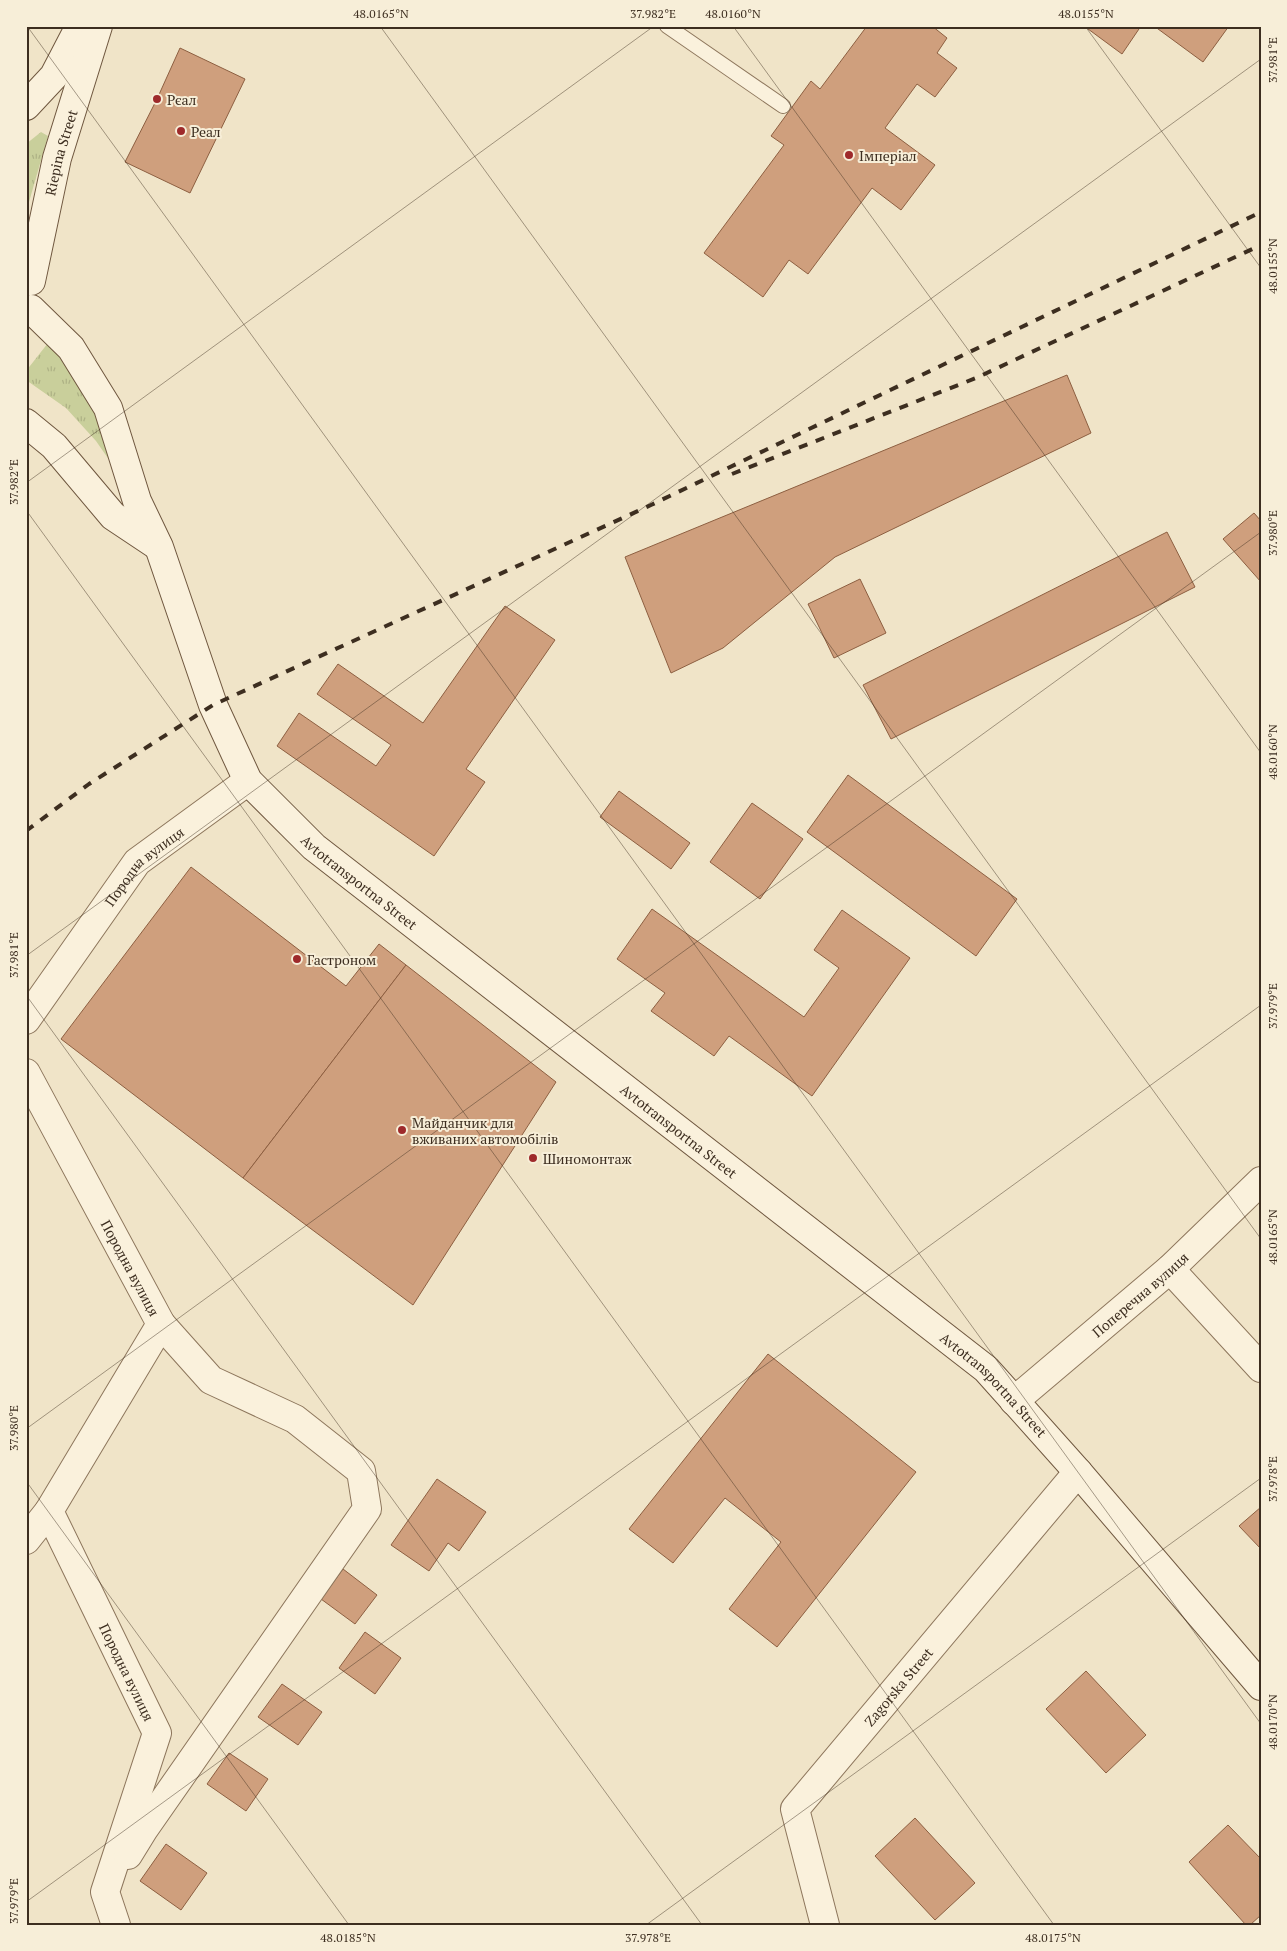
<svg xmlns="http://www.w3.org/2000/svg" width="1287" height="1951" font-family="'PT Serif',serif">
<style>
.grass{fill:url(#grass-tufts)}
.building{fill:#cf9f7d;stroke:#8d5f41}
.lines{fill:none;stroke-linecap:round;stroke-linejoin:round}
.lane-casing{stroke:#8d765c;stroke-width:16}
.street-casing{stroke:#8d765c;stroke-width:30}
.secondary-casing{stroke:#6f573f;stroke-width:30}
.lane{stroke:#faf1dc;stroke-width:14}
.street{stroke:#faf1dc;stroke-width:28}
.secondary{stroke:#faf1dc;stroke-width:28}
.rail{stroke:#3d2e20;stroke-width:4;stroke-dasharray:9 9;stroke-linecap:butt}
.ticks{fill:none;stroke:#3d2e20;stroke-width:1;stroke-opacity:0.45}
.poi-dot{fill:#9e2a2b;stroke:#f7eed8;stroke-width:2}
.labels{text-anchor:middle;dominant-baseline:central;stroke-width:4;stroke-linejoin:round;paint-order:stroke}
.poi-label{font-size:14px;fill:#3d2e20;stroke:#f7eed8;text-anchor:start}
.street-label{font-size:14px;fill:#3d2e20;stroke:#f7eed8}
.neatline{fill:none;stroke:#3d2e20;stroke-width:2}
.ticks-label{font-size:12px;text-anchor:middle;fill:#3d2e20}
</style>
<defs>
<pattern id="grass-tufts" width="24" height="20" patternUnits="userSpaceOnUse" patternTransform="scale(1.25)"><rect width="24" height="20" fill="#c9cf9b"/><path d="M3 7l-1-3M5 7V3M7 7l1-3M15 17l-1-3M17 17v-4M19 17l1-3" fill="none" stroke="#aeb285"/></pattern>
</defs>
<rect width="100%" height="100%" fill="#f0e4c8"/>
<g class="grass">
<polygon points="41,132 48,136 29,202 26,201 26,144"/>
<path d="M 48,343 C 86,380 105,431 123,480 L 96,441 L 66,408 L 26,380 L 26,371 Z"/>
</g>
<g class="building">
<polygon points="867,26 932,26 947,38 937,53 957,68 935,97 917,84 885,128 935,165 901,210 872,188 808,274 789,260 763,297 704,253 784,145 771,136 811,81 820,89"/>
<polygon points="1084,26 1141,26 1122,54"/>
<polygon points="1154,26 1229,26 1203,62"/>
<polygon points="180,48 245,79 190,193 125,162 157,99"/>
<polygon points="1067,375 1091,433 835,557 723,648 671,673 625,557"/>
<polygon points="1254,513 1261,521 1261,582 1223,539"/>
<polygon points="1167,532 1195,587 891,739 863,685"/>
<polygon points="860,579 886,633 834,658 808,604"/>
<polygon points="505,606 555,640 466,769 485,782 434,856 277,746 299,713 376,766 391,745 317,694 338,664 423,723"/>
<polygon points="848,775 1017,899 976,956 807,832"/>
<polygon points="619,791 690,843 671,869 600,817"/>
<polygon points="752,803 803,839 760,899 710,862"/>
<polygon points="191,867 346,986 379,944 406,965 243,1178 61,1039"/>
<polygon points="652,909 804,1017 839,968 814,950 842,910 910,958 812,1096 729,1036 714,1056 651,1011 665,993 617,959"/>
<polygon points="406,965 556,1082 413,1305 243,1178"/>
<polygon points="768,1354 916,1472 777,1647 729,1609 781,1542 725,1498 673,1563 629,1529"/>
<polygon points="437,1479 486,1512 459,1551 448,1543 429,1571 391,1545"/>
<polygon points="1261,1507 1261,1549 1239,1526"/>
<polygon points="343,1569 377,1595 355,1624 321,1599"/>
<polygon points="365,1632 401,1658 375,1694 339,1668"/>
<polygon points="1086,1671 1146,1735 1106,1773 1046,1709"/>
<polygon points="282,1684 322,1712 298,1745 258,1717"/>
<polygon points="229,1753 268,1779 246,1811 207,1784"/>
<polygon points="915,1818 975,1883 935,1920 875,1856"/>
<polygon points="1228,1825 1261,1859 1261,1915 1250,1925 1246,1925 1189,1862"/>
<polygon points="166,1844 207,1873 181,1910 140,1881"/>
</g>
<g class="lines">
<g class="lane-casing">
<polyline id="lane" points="667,26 783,106"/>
</g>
<g class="street-casing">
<g id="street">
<path id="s1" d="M 26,1020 L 137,862 L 248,781"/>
<path id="s2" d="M 26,1073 L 161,1324 L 49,1511 L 157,1733 L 105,1892 L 116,1925"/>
<polyline points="1170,1269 1261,1368"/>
<path id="s3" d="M 1014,1401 L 1170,1269 L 1261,1181"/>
<polyline points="26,1540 49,1511"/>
<polyline points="128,1855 144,1829 367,1509 361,1471 295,1419 211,1380 161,1324"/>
<path id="s4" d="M 825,1925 L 795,1809 L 1078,1472"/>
</g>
</g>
<g class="secondary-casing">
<g id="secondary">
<polyline points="26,106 54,76 80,26"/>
<path id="s5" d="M 31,281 L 57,158 L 98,26"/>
<path id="s6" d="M 31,309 L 71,348 L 108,408 L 137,501 L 159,547 L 213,705 L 248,781 L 314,847 L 986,1369 L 1078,1472 L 1261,1686"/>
<polyline points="26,423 54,446 113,516 158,546"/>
</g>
</g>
<use href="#lane" class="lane"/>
<use href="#street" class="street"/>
<use href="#secondary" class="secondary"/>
<g class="rail">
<polyline points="732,474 976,378 1261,245"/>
<polyline points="26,831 89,784 213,705 651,505 1261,212"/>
</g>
</g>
<path class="ticks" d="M 27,26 L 1261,1724M 380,26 L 1261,1239M 733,26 L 1261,753M 1085,26 L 1261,268M 26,483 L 654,26M 26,510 L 1054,1925M 26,956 L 1261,59M 26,995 L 702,1925M 26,1429 L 1261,532M 26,1481 L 349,1925M 26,1902 L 1261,1005M 646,1925 L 1261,1478"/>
<g class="poi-dot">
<circle cx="157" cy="99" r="5"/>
<circle cx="181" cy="131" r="5"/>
<circle cx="849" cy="155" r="5"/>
<circle cx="297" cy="959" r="5"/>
<circle cx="402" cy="1130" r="5"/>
<circle cx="533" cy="1158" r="5"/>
</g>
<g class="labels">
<g class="poi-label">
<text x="167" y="99">Рєал</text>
<text x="191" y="131">Реал</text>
<text x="859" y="155">Імперіал</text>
<text x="307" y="959">Гастроном</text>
<text x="412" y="1122">Майданчик для<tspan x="412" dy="16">вживаних автомобілів</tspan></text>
<text x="543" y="1158">Шиномонтаж</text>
</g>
<g class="street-label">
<text stroke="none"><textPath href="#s5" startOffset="132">Riepina Street</textPath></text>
<text stroke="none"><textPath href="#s1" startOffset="195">Породна вулиця</textPath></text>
<text stroke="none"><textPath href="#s6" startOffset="676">Avtotransportna Street</textPath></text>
<text stroke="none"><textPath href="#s6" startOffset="1081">Avtotransportna Street</textPath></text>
<text stroke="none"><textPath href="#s2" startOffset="221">Породна вулиця</textPath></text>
<text stroke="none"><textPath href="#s3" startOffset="165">Поперечна вулиця</textPath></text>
<text stroke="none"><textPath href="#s6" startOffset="1486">Avtotransportna Street</textPath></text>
<text stroke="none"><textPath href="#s2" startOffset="682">Породна вулиця</textPath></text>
<text stroke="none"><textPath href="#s4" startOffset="280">Zagorska Street</textPath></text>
</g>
</g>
<rect width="1287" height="1951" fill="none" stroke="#f7eed8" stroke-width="55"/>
<rect x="28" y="28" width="1232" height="1896" class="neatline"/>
<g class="ticks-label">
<text x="381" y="18">48.0165°N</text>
<text x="653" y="18">37.982°E</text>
<text x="733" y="18">48.0160°N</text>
<text x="1086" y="18">48.0155°N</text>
<text transform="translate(1273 60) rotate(-90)" y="4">37.981°E</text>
<text transform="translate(1273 266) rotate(-90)" y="4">48.0155°N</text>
<text transform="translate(14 482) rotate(-90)" y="4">37.982°E</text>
<text transform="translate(1273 533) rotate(-90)" y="4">37.980°E</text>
<text transform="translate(1273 752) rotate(-90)" y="4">48.0160°N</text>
<text transform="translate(14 955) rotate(-90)" y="4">37.981°E</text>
<text transform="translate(1273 1006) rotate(-90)" y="4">37.979°E</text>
<text transform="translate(1273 1237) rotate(-90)" y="4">48.0165°N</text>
<text transform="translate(14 1428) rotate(-90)" y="4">37.980°E</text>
<text transform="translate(1273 1479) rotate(-90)" y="4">37.978°E</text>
<text transform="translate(1273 1722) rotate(-90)" y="4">48.0170°N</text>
<text transform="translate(14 1901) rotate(-90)" y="4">37.979°E</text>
<text x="348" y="1942">48.0185°N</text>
<text x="648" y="1942">37.978°E</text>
<text x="1053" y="1942">48.0175°N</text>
</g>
</svg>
